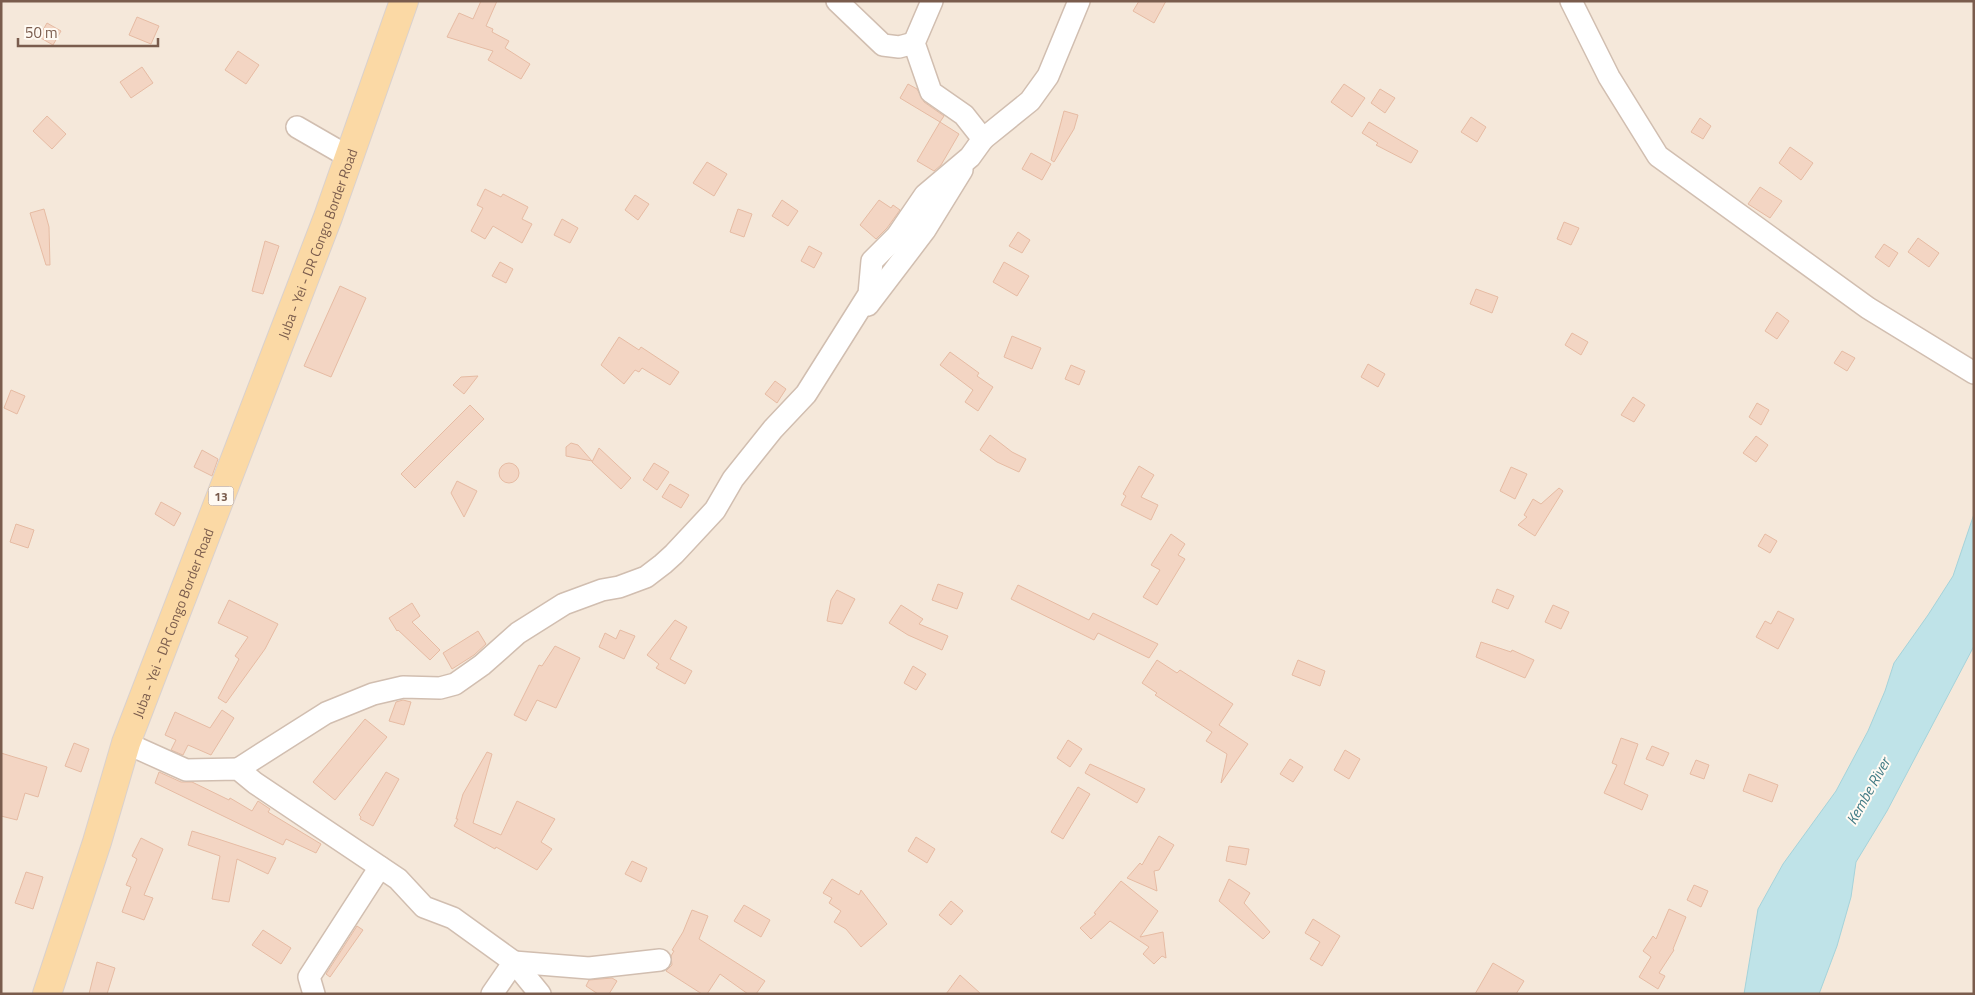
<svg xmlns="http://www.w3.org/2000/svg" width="1975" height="995" font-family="'Titillium Web',sans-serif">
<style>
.residential{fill:#f5e8da}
.water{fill:#bfe3e8;stroke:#a5d3da}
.building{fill:#f3d5c3;stroke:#e6bba3}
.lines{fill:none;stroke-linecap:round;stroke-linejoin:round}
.street-casing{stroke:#d1beb0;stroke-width:24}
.primary-casing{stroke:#dad1cd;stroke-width:30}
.street{stroke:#fff;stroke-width:21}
.primary{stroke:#fbd9a5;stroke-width:28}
.labels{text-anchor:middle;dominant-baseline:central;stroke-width:4;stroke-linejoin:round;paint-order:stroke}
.shield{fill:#fffaf3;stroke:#a28b7f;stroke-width:1}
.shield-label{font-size:12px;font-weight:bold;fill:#7a5c4d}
.street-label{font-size:14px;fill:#7a5c4d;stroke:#fffaf3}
.water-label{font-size:15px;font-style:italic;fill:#437c86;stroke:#fffaf3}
</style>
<rect width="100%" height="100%" fill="#fdf6ec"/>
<rect class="residential" x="1" y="1" width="1973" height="993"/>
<polygon class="water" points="1974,514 1974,646 1887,811 1856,862 1851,897 1837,946 1819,994 1744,994 1758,909 1783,864 1836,791 1868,731 1885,691 1894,663 1928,615 1953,576"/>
<g class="building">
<polygon points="481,1 497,1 486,26 493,29 492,32 509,41 505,48 530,64 521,79 488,60 493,51 447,37 459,13 473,19"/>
<polygon points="1139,1 1166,1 1154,23 1133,11"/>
<polygon points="137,17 159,26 151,44 129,35"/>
<polygon points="47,23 61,31 53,45 39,37"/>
<polygon points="238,51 259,65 246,84 225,70"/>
<polygon points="142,67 153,83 131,98 120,82"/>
<polygon points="908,84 917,89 924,102 944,116 940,122 900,98"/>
<polygon points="1344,84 1365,98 1352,117 1331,102"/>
<polygon points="1380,89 1395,98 1385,113 1371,103"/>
<polygon points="1064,111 1078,115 1074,129 1054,162 1051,160"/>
<polygon points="47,116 66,134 52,149 33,131"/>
<polygon points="1471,117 1486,127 1477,142 1461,132"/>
<polygon points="1700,118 1711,126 1703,139 1691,132"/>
<polygon points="940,122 959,134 941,165 934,171 917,161"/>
<polygon points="1369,122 1418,151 1411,163 1376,145 1378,143 1362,133"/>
<polygon points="1790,147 1813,163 1801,180 1779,163"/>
<polygon points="1031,153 1051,164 1042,180 1022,169"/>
<polygon points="707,162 727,174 714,196 693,183"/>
<polygon points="1760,187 1782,201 1770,218 1748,204"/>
<polygon points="485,189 501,197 503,194 528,207 522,219 532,224 522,243 493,226 485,239 471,231 483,208 477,205"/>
<polygon points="635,195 649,204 638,220 625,210"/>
<polygon points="782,200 798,211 788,226 772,216"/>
<polygon points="879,200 891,208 893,205 900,210 887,228 876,239 860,225"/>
<polygon points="44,209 49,227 50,265 46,265 30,213"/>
<polygon points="738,209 752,214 744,237 730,232"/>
<polygon points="562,219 578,228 570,243 554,235"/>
<polygon points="1564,222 1579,228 1571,245 1557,239"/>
<polygon points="1018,232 1030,240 1022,253 1009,246"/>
<polygon points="1918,238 1939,253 1929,267 1908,252"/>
<polygon points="265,241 279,246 263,294 252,291"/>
<polygon points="1884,244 1898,253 1889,267 1875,257"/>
<polygon points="809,246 822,253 814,268 801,261"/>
<polygon points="500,262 513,269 506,283 492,276"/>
<polygon points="1004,262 1029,276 1017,296 993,282"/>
<polygon points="340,286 366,298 331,377 304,366"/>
<polygon points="1476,289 1498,297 1492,313 1470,304"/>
<polygon points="1777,312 1789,321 1777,339 1765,331"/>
<polygon points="1572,333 1588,342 1581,355 1565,345"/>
<polygon points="1012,336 1041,348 1032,369 1004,357"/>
<polygon points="619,337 639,350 641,347 679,372 670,385 642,368 639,372 635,370 624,384 601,365"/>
<polygon points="1842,351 1855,358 1847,371 1834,363"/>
<polygon points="950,352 979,373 977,376 993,387 978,411 965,402 973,390 940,365"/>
<polygon points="1368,364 1385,374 1378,387 1361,377"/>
<polygon points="1071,365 1085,371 1079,385 1065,379"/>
<polygon points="478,376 464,394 453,385 461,377"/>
<polygon points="775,381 786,389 777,403 765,394"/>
<polygon points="11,390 25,396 17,414 4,408"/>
<polygon points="1633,397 1645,405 1634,422 1621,415"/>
<polygon points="1757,403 1769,410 1761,425 1749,417"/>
<polygon points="470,405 484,419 415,488 401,474"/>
<polygon points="990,435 1012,452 1026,459 1019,472 997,462 980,450"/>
<polygon points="1756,436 1768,445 1756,462 1743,453"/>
<polygon points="571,443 578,445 592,461 566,456 566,447"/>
<polygon points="599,448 631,478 621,489 592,462"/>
<polygon points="202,450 218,459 212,476 194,467"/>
<circle cx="509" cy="473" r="10"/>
<polygon points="654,463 669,472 657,490 643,480"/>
<polygon points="1139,466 1154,475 1141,497 1158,505 1151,520 1121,505 1126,496 1123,494"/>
<polygon points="1511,467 1527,474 1515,499 1500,491"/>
<polygon points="457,481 477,491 464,517 451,493"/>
<polygon points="670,484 689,495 681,508 662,497"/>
<polygon points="1559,488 1563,491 1535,536 1518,525 1527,517 1524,515 1533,499 1541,504"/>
<polygon points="161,502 181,513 174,526 155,514"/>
<polygon points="16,524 34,530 28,548 10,542"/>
<polygon points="1171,534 1185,544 1178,555 1185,559 1157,605 1143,597 1160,570 1151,565"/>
<polygon points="1765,534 1777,541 1770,553 1758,546"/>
<polygon points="938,584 963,593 957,609 932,600"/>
<polygon points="1018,585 1089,620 1093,613 1158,644 1149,658 1098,633 1094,640 1011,599"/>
<polygon points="1497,589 1514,596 1508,609 1492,602"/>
<polygon points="837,590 855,599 842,624 827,621 831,600"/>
<polygon points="229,600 278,624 265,649 226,703 218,698 239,659 235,656 248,637 218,623"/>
<polygon points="412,603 420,616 412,622 440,650 430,660 398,630 397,631 389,618"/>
<polygon points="901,605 923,619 919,624 948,636 942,650 908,635 889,623"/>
<polygon points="1553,605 1569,612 1561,629 1545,622"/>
<polygon points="1778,611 1794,619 1778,649 1756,637 1765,621 1771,624"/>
<polygon points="675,620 687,627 670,659 692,671 685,684 656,668 659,664 647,655"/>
<polygon points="620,630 635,636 624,659 599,647 605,633 616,639"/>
<polygon points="478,631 486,644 474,655 452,669 443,653"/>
<polygon points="1481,642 1511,652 1512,650 1534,660 1525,678 1476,657"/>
<polygon points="555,646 580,658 556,708 537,700 526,721 514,715 539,665 542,666"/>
<polygon points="1157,660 1177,673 1180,670 1233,704 1219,725 1248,744 1221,783 1227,754 1206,741 1212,732 1155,695 1157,693 1142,683"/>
<polygon points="1298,660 1325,671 1320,686 1292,675"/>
<polygon points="913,666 926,674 916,690 904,683"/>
<polygon points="403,700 411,702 404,725 389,721 396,702"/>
<polygon points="222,710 234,718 211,755 188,745 183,755 171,750 176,740 165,735 175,712 210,728"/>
<polygon points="365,719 387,737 335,800 313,782"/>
<polygon points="1621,738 1638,744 1624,784 1648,795 1642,810 1604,793 1617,765 1612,763"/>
<polygon points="1068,740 1082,749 1070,767 1057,758"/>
<polygon points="74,743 89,749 81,772 65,766"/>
<polygon points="1652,746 1669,753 1663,766 1646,759"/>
<polygon points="1345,750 1360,759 1349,779 1334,770"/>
<polygon points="487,752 492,754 473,823 501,835 517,801 555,819 541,842 552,849 537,870 496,847 495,849 454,826 458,819 456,819 463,794"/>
<polygon points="1,753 47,767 38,797 25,793 17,820 1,816"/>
<polygon points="1290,759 1303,767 1293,782 1280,774"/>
<polygon points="1696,760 1709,765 1704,779 1690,774"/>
<polygon points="1090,764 1145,789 1137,803 1085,773"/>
<polygon points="159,772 181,782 192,782 229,800 230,798 252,811 258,801 270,809 268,812 321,844 316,853 286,839 283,845 155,783"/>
<polygon points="386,772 399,779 373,826 360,819 361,817 359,815"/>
<polygon points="1749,774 1778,785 1772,802 1743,791"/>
<polygon points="1078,787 1090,794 1063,839 1051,832"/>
<polygon points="192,831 215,838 276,858 268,874 237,859 229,902 212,899 220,856 188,845"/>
<polygon points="1159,836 1174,845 1159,870 1154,871 1157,891 1127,878 1140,863 1142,865"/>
<polygon points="916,837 935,849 927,863 908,851"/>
<polygon points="141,838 163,849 144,895 153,898 144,920 122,912 131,887 126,885 137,859 132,856"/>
<polygon points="1229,846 1249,849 1246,865 1226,861"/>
<polygon points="632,861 647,868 641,882 625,874"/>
<polygon points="26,872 43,877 33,909 15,903"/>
<polygon points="832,879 859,895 861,890 887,924 861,947 846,929 834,922 841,911 829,903 832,898 823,893"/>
<polygon points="1229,879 1250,893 1244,903 1270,932 1263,939 1219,901"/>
<polygon points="1121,881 1158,911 1140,937 1163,932 1166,958 1162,956 1154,964 1143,954 1149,947 1110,921 1091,939 1080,928 1096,914 1094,913"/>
<polygon points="1694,885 1708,891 1701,907 1687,900"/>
<polygon points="951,901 963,911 951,925 939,915"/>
<polygon points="744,905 770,920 761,937 734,921"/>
<polygon points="1669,909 1686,917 1673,949 1674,950 1659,973 1665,976 1658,989 1639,977 1651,957 1643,951 1653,936 1656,939"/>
<polygon points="692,910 708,916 699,939 765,981 756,994 748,994 720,974 707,994 702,994 666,971 672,965 671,956 674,951 672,950 683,932"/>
<polygon points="1313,919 1340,936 1322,966 1310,959 1320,942 1305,933"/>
<polygon points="357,926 363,930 330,977 326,974"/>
<polygon points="263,930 291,948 281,964 252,945"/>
<polygon points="97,962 115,968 107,994 89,994"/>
<polygon points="1493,963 1524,981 1516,994 1475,994"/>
<polygon points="960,975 981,994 946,994"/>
<polygon points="612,978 617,981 609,994 598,994 586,986 589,980"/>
</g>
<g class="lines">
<g class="street-casing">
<g id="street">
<polyline points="837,1 883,45 899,47 914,43"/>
<polyline points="1571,1 1609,77 1658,156 1868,308 1974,373"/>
<polyline points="297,127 349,157"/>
<polyline points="983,139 1030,101 1048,76 1079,1"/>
<polyline points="868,305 925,230 962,170"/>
<polyline points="126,743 186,770 238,769 255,783 398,879 424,907 453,918 514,962 540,994"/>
<polyline points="238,769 326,713 373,694 403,687 440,688 455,684 482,665 518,633 564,604 602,590 619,587 646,577 663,564 674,554 715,510 733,479 773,429 806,394 869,294 872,261 897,236 925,195 970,157 983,139 964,115 931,92 914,43 932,1"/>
<polyline points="514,962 589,968 660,960"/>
<polyline points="314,994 309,977 380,867"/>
<polyline points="492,994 514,962"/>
</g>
</g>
<g class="primary-casing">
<g id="primary">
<path id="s1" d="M 47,994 L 97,842 L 126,743 L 328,217 L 404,1"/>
</g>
</g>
<use href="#street" class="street"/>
<use href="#primary" class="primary"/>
</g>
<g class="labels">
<rect class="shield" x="208.5" y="486.5" width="25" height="19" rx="4"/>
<g class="shield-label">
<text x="221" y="496">13</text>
</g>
<g class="street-label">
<text stroke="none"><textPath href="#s1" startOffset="798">Juba - Yei - DR Congo Border Road</textPath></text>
<text stroke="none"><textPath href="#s1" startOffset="392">Juba - Yei - DR Congo Border Road</textPath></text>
</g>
<g class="water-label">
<text transform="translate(1868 791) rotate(-61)">Kembe River</text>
</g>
</g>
<rect width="1975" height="995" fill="none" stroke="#7a5c4d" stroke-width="5"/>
<path d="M18 38v8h140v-8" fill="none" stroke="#7a5c4d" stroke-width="2.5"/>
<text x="25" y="38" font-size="15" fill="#7a5c4d" stroke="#fffaf3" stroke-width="4" paint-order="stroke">50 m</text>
</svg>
